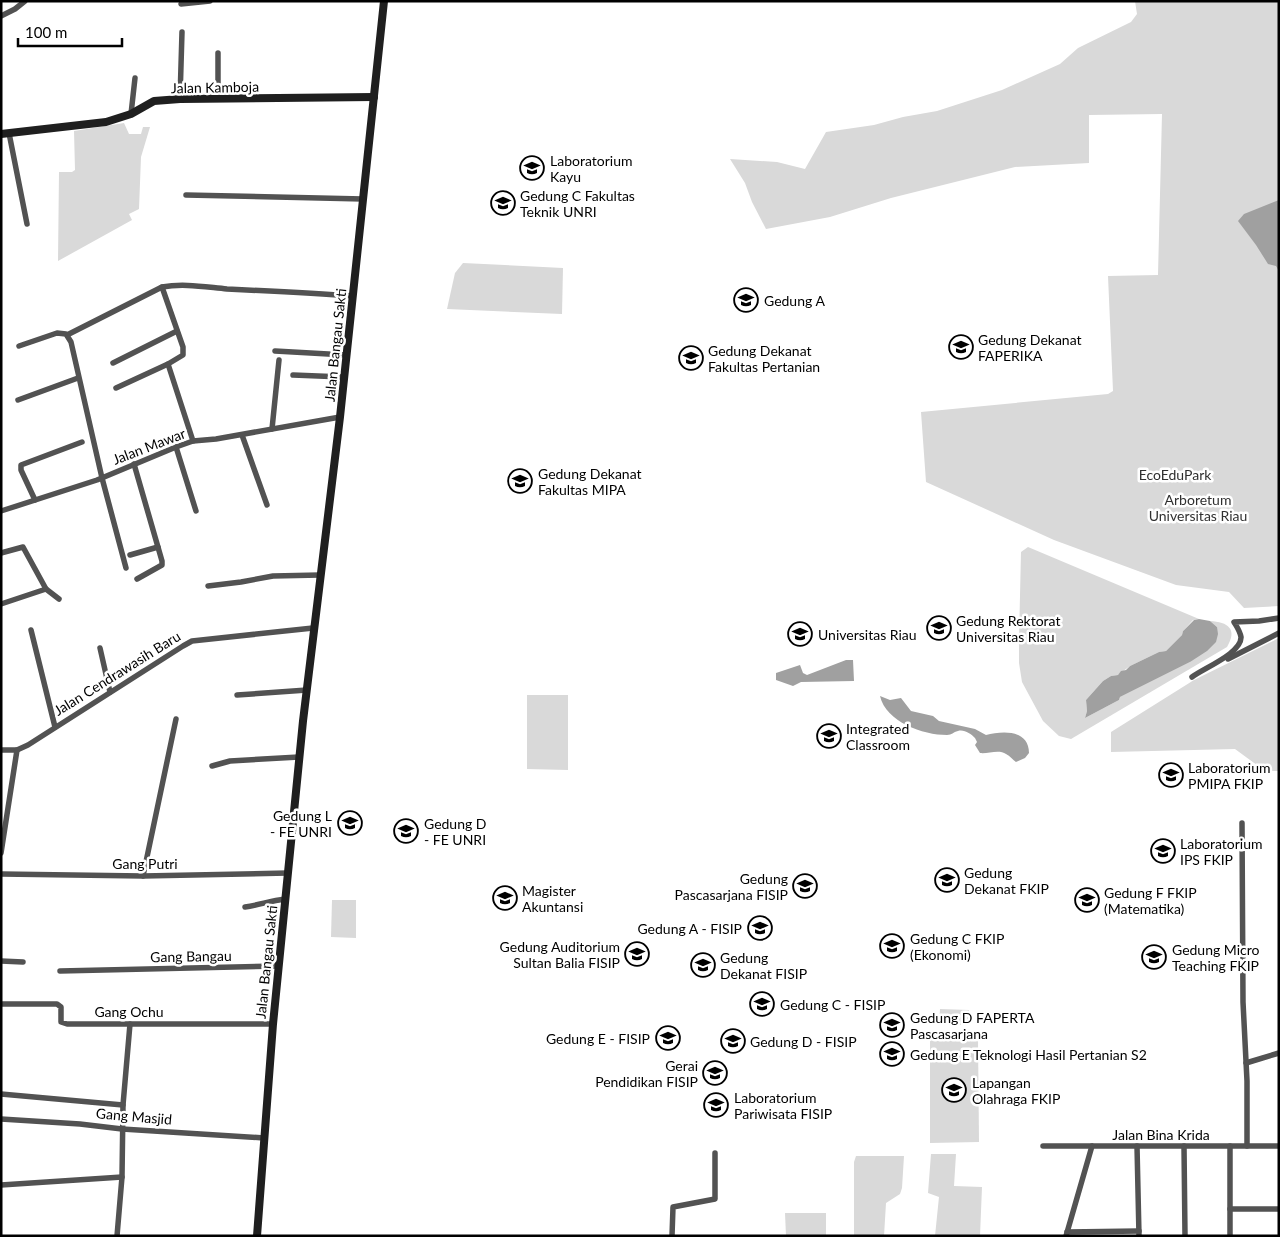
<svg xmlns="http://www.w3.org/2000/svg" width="1280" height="1237" font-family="Lato,sans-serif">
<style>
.green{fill:#d9d9d9}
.water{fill:#a0a0a0}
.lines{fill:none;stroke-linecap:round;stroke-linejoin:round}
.street{stroke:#525252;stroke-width:5.5}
.secondary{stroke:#1f1f1f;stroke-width:8}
.labels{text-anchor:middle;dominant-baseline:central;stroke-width:5;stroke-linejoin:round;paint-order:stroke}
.street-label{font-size:14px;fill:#000;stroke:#fff}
.poi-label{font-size:14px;fill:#000;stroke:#fff;text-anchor:start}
.park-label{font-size:14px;fill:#303030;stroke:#fff}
</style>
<rect width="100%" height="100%" fill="#fff"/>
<g class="green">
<polygon points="1135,1 1279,1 1279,606 1244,608 1229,592 1176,585 1054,540 926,482 921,412 1108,394 1113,391 1108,276 1158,275 1162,114 1089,115 1089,163 1015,167 891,198 830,217 766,229 752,202 745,183 730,159 777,162 805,169 826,132 874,125 903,117 937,111 1002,90 1060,64 1078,48 1131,22 1137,14"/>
<polygon points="124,123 129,134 141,134 143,127 150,127 141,157 139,209 129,214 132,220 58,261 59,172 72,172 75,170 74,131"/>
<polygon points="463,263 563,268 562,314 447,309 455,273"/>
<path d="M 1028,547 L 1199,619 L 1193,620 L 1183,631 L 1182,635 L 1166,651 L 1159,652 L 1130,666 L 1118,675 L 1111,676 L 1103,681 L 1086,700 L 1087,711 L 1085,718 L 1119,700 L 1120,697 L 1190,662 L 1217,627 L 1210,621 C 1228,622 1238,629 1227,647 L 1071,739 L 1059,736 L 1043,721 L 1022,682 L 1019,663 L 1019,639 L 1021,552 Z"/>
<polygon points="1279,638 1279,771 1265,771 1235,749 1111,752 1111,732 1194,680"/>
<polygon points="527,695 568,695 568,770 527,769"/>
<polygon points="332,900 356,900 356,938 331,937"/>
<polygon points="940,1009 969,1010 969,1025 939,1024"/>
<polygon points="930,1038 978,1038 979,1142 930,1143"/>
<polygon points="931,1154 956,1154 954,1186 982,1187 980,1236 935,1236 939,1197 928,1193"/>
<polygon points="856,1156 904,1156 902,1188 900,1194 886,1203 884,1236 854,1236 854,1162"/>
<polygon points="785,1213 826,1213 826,1236 786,1236"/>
</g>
<g class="water">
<polygon points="1279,200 1279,271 1276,266 1268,264 1256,245 1238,221 1244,214"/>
<polygon points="1199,619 1210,621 1217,627 1218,634 1216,642 1207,651 1190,662 1120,697 1119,700 1085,718 1087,711 1086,700 1103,681 1111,676 1118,675 1121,671 1126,670 1130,666 1159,652 1166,651 1182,635 1183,631 1194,620"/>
<polygon points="846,660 853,660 854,681 801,682 793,686 776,680 776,673 800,665 803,673 807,675"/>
<path d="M 880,696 L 890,700 L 901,698 L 911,711 L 933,716 L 939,721 L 975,729 L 986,735 C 1002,731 1029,729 1029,753 L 1025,758 L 1016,762 C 1013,760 1010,756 1006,754 C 999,749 988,754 980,753 L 975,745 L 977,742 L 975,738 C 971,734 964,729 958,731 C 953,732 952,735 947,735 C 923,735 886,722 880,696 Z"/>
</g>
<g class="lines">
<g class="street">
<polyline points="181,4 210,1"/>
<polyline points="1,16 15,9 25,1"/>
<polyline points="218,98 218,53"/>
<polyline points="180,99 182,32"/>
<polyline points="131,114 135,78"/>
<polyline points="9,133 27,224"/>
<polyline points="186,195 363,199"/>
<path d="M 67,335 L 162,287 C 184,283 205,287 227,289 C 269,291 311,293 353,296"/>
<polyline points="19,346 57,333 66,334 71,342 102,478 126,568"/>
<polyline points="275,351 346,355"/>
<polyline points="113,363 177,331"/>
<polyline points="168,364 193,441"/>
<polyline points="293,375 343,377"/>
<polyline points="116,388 168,364 183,355 183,347 162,287"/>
<polyline points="18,400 78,378"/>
<polyline points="272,429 279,360"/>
<polyline points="242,435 267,505"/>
<polyline points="176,447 196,511"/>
<polyline points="134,464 162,561 162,565 137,579"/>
<polyline points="35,500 21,470 21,465 82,442"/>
<polyline points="1,511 97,480 176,447 193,441 216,439 340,417"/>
<polyline points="1,553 23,547 46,589 1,604"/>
<polyline points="130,555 158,547"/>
<polyline points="208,586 241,582 273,576 320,575"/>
<polyline points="46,589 59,599"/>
<polyline points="31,630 55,727"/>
<polyline points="100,648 110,692"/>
<polyline points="1228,659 1279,633"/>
<path d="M 1192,677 C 1204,668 1242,653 1241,637 C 1240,631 1237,627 1234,622 L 1259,621 L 1279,618"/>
<polyline points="237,695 307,690"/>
<polyline points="1,750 17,750 28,745 183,646 192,641 313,628"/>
<polyline points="212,766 230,761 299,757"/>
<polyline points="1242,823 1243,1002 1247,1081 1247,1146"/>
<polyline points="1,853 17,750"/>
<polyline points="1,874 143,876 288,873"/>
<polyline points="143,876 176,719"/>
<path d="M 245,907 C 259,905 270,901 285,899"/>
<polyline points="1,961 23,962"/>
<polyline points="60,971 279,966"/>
<polyline points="1,1004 57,1004 61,1007 61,1022 67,1024 273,1024"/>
<polyline points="1246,1063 1279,1053"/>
<polyline points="1,1094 123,1105"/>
<polyline points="1,1119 80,1124 122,1129 264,1138"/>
<polyline points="1043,1146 1279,1146"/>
<polyline points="1137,1146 1139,1236"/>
<polyline points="1184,1146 1185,1236"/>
<polyline points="1,1185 122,1177"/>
<polyline points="1230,1209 1279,1209"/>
<polyline points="1067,1232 1139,1231"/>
<polyline points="117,1236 122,1177 123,1105 130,1024"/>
<polyline points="672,1236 673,1207 715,1199 715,1153"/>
<polyline points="1066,1236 1092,1146"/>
<polyline points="1230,1236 1230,1146"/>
</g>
<g class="secondary">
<polyline points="1,134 106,122 131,114 154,101 180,99 374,97"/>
<polyline points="257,1236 273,1024 303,721 340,417 384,1"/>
</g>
</g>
<defs>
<g id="university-ring" transform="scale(1.25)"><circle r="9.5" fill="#fff" stroke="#000" stroke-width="1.5"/><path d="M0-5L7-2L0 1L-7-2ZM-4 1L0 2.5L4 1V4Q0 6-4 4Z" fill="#000"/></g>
</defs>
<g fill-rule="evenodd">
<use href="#university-ring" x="532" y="168"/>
<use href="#university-ring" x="503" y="203"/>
<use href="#university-ring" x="746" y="300"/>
<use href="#university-ring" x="961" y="347"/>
<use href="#university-ring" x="691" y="358"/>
<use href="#university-ring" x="520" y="481"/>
<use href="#university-ring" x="939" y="628"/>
<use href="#university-ring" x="800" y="634"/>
<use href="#university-ring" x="829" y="736"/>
<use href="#university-ring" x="1171" y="775"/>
<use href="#university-ring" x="350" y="823"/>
<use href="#university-ring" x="406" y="831"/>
<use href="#university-ring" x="1163" y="851"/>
<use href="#university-ring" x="947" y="880"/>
<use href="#university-ring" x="805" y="886"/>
<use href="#university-ring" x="505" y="898"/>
<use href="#university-ring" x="1087" y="900"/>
<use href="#university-ring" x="760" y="928"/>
<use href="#university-ring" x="892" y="946"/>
<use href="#university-ring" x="637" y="954"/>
<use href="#university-ring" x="1154" y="957"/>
<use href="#university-ring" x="703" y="965"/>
<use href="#university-ring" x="762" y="1004"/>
<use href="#university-ring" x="892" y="1025"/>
<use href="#university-ring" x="668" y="1038"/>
<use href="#university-ring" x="733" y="1041"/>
<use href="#university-ring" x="892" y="1054"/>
<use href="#university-ring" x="715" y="1073"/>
<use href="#university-ring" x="954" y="1090"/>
<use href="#university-ring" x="716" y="1105"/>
</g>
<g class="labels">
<g class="street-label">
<text transform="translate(215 87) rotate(-1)">Jalan Kamboja</text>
<text transform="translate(335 345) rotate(-84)">Jalan Bangau Sakti</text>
<text transform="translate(149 446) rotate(-21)">Jalan Mawar</text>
<text transform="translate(117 673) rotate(-32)">Jalan Cendrawasih Baru</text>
<text x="145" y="863">Gang Putri</text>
<text transform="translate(191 956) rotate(-1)">Gang Bangau</text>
<text transform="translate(266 962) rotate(-84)">Jalan Bangau Sakti</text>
<text x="129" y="1011">Gang Ochu</text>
<text transform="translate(134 1116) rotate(5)">Gang Masjid</text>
<text x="1161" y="1134">Jalan Bina Krida</text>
</g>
<g class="poi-label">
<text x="550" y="160">Laboratorium<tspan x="550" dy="16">Kayu</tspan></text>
<text x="520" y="195">Gedung C Fakultas<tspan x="520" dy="16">Teknik UNRI</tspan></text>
<text x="764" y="300">Gedung A</text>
<text x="978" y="339">Gedung Dekanat<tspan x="978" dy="16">FAPERIKA</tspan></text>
<text x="708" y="350">Gedung Dekanat<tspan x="708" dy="16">Fakultas Pertanian</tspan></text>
<text x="538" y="473">Gedung Dekanat<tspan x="538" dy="16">Fakultas MIPA</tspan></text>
<text x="956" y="620">Gedung Rektorat<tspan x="956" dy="16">Universitas Riau</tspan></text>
<text x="818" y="634">Universitas Riau</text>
<text x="846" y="728">Integrated<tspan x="846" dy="16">Classroom</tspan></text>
<text x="1188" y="767">Laboratorium<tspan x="1188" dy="16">PMIPA FKIP</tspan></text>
<text x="332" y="815" text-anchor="end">Gedung L<tspan x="332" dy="16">- FE UNRI</tspan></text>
<text x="424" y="823">Gedung D<tspan x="424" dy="16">- FE UNRI</tspan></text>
<text x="1180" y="843">Laboratorium<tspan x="1180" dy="16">IPS FKIP</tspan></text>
<text x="964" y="872">Gedung<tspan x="964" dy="16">Dekanat FKIP</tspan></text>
<text x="788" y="878" text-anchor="end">Gedung<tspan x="788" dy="16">Pascasarjana FISIP</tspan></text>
<text x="522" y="890">Magister<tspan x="522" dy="16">Akuntansi</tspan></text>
<text x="1104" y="892">Gedung F FKIP<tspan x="1104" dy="16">(Matematika)</tspan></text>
<text x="742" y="928" text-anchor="end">Gedung A - FISIP</text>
<text x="910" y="938">Gedung C FKIP<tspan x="910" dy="16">(Ekonomi)</tspan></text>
<text x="620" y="946" text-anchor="end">Gedung Auditorium<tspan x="620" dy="16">Sultan Balia FISIP</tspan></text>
<text x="1172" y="949">Gedung Micro<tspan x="1172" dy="16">Teaching FKIP</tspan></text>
<text x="720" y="957">Gedung<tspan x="720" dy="16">Dekanat FISIP</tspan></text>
<text x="780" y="1004">Gedung C - FISIP</text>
<text x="910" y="1017">Gedung D FAPERTA<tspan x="910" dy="16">Pascasarjana</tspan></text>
<text x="650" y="1038" text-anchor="end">Gedung E - FISIP</text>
<text x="750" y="1041">Gedung D - FISIP</text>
<text x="910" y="1054">Gedung E Teknologi Hasil Pertanian S2</text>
<text x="698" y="1065" text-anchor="end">Gerai<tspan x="698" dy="16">Pendidikan FISIP</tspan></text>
<text x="972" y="1082">Lapangan<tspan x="972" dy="16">Olahraga FKIP</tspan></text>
<text x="734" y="1097">Laboratorium<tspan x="734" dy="16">Pariwisata FISIP</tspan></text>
</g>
<g class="park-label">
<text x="1175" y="474">EcoEduPark</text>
<text x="1198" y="499">Arboretum<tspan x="1198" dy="16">Universitas Riau</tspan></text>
</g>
</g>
<rect width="1280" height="1237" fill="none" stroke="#000000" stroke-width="5"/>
<path d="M18 38v8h104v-8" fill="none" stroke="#000000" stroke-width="2.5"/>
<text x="25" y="38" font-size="15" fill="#000000" stroke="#ffffff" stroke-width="4" paint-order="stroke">100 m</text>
</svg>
